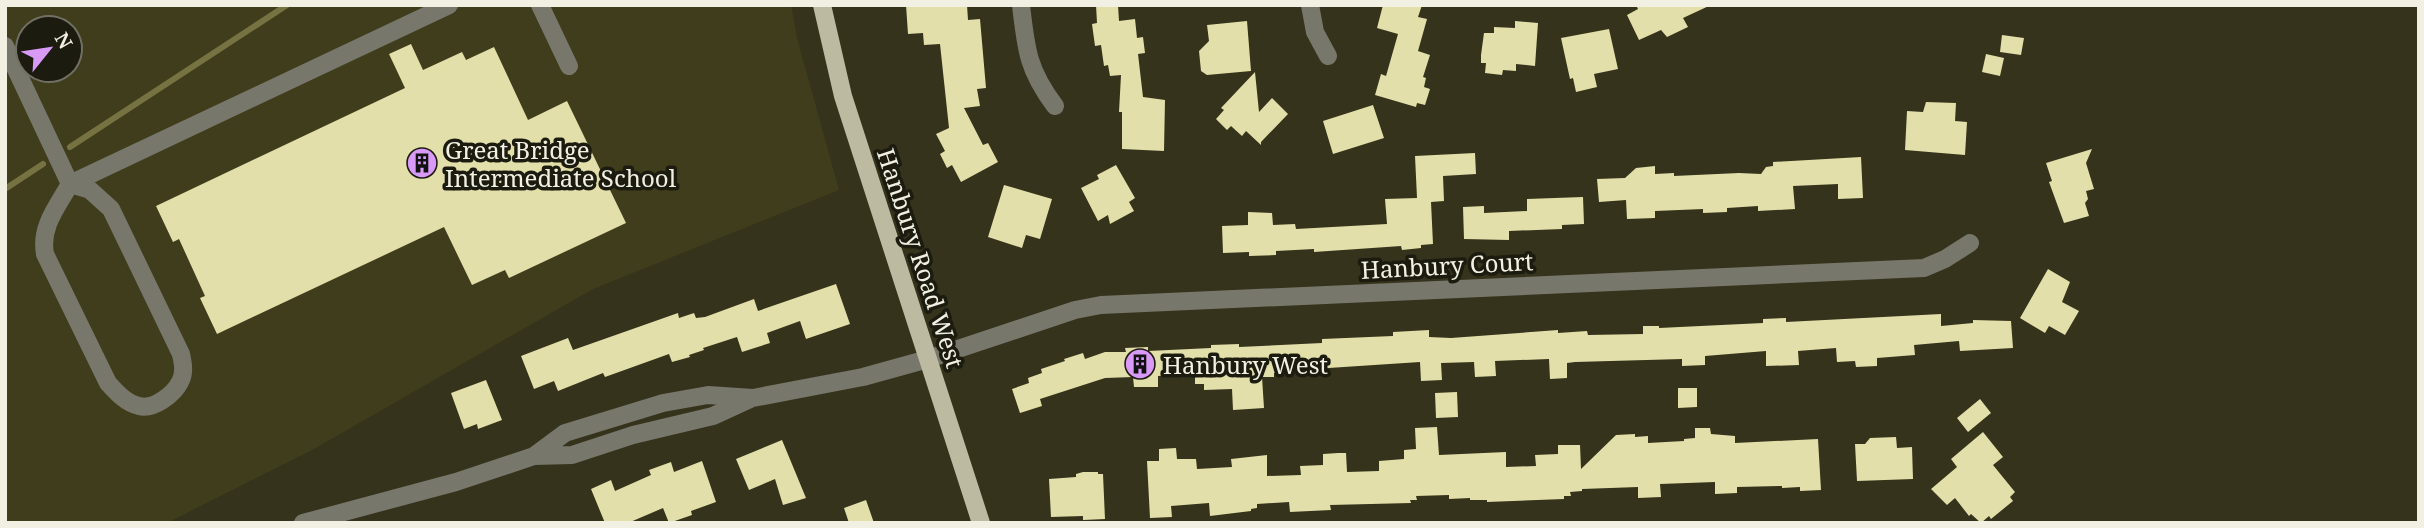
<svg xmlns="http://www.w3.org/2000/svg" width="2424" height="528" viewBox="0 0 2424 528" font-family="'Noto Serif',serif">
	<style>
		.built { fill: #403d1d; fill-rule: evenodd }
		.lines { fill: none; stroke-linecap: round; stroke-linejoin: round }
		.stream { stroke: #767241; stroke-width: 6 }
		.building { fill: #e3dfaa }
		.minor { stroke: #77776b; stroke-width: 18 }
		.major { stroke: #bcbba2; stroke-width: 18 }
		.labels { text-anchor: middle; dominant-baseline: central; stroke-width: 7; stroke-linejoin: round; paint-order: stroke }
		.poi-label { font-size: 24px; fill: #f1f0e2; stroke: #1b1b10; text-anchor: start }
		.street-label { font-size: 24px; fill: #f1f0e2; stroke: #1b1b10 }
	</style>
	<rect width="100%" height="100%" fill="#35331b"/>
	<path class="built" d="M5,5H791L797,38L839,190L593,289L314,449L167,523H5ZM28,28H70V70H28Z"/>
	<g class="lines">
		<path class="stream" d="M70,147L287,5
			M5,189L43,164"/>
	</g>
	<path class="building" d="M906,5H967L968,20L980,19L986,88L977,89L980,106L964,108L983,145L988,143L998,162L961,182L952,165L947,168L940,154L945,151L936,134L949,128L940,44L924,45L923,33L908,34Z
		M1096,5H1118L1119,21L1135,19L1137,38L1143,37L1145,53L1138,54L1143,97L1165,100L1164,151L1122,149V112H1119L1121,75L1110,76L1108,65L1104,66L1101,45L1095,46L1092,24L1097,23Z
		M1383,5H1422L1418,17L1427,19L1418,51L1430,55L1423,77L1426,78L1424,87L1430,89L1425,105L1417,103L1416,107L1375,95L1381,74L1386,76L1398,34L1377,28Z
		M1636,5H1711L1683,18L1688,27L1667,37L1661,30L1639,40L1627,15L1638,9Z
		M1247,21L1251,71L1207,75L1201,71L1199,51L1209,41L1207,25Z
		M1515,21L1538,23L1535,66L1516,64V71L1503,70L1502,75L1485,73L1486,63H1481V55L1484,33H1494V27L1515,28Z
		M1609,29L1618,69L1594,74L1597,87L1576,92L1573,78L1570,79L1561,38Z
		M2002,35L2024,38L2021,55L2000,52Z
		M411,44L423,70L462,52L466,60L494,47L528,120L567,101L626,223L509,278L505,270L472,285L444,227L217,334L200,298L205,296L179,239L173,242L156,206L405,88L389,54Z
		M1986,54L2004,58L2000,76L1982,72Z
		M1255,72L1259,112L1272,98L1288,114L1261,142V145L1246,131L1242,136L1231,126L1227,130L1216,119L1224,110L1221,108Z
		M1926,102L1956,103L1955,121L1967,122L1965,155L1905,150L1907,111L1923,112Z
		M1373,105L1384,138L1333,154L1323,121Z
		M2092,149L2086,163L2094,189L2086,191L2088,199L2085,203L2089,216L2064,223L2049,182L2052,181L2046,163Z
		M1475,153L1476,174L1443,176L1444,201L1431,202L1433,244L1421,245V248L1402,250L1401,246L1314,252V249L1276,251V255L1249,256V252L1223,253L1222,226L1248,225V212L1272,213L1273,225L1295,224L1296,229L1387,224L1385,199L1417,198L1415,156Z
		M1861,157L1863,198L1838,199V184L1793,186L1795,209L1758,211V206L1727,208V212L1703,213V209L1655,211V218L1627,219L1626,200L1599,202L1597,179L1625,178L1636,168L1655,166V174L1674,173V176L1739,173L1761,174L1766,167L1773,166V162Z
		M1116,165L1135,198L1129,202L1134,211L1110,224L1108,215L1098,221L1081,188L1099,179L1097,175Z
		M1004,185L1052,199L1040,239L1026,235L1022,248L988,237Z
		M1583,197L1584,224L1562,225V229L1509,231V240L1464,239L1463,207L1484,206V213L1527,211V199Z
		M2048,269L2070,282L2062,302L2079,311L2065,335L2049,326L2045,333L2020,318Z
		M836,284L850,324L806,339L800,321L767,333L770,343L742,352L737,337L703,348L704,350L689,355L690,357L672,362L669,354L605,377L603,373L558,391L554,381L534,389L521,356L568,338L573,350L678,313L679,318L694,313L696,318L705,317L754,299L758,311Z
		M1941,314V326L1973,323V320L2011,321L2013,348L1960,351L1959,341L1914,345L1915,355L1877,358V366L1856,367L1855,361L1837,362L1836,348L1798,351L1799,365L1766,366V351L1705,356V365L1682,366V359L1575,362L1567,363V378L1550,379L1549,359L1495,361L1496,376L1475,377L1474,362L1441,363L1442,380L1421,381L1420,362L1298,370V372L1274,373V377H1262L1264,408L1233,410L1232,389L1204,390V384H1195V374L1158,376V387H1134L1133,377L1105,378L1040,399L1042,406L1020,413L1012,389L1029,383L1028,378L1042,373L1041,369L1065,361L1064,359L1083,353L1085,359L1105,352H1126L1125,348L1148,347V351L1211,348V345L1239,344V347L1322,343V339L1393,336V332L1429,330V337L1451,338L1558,330V333L1587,331L1588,335L1643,334V326H1659V328L1763,323V319L1786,318V322Z
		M486,380L502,420L478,429L477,424L464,429L451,393Z
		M1678,388H1697V407L1678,408Z
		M1457,392L1458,417L1436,418L1435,393Z
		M1980,399L1991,413L1968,432L1957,418Z
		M1437,427L1439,455L1506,452V467L1536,466L1535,455L1558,454V445H1580L1581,469L1616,435L1635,434V437L1648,436V443L1684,441V439L1695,438V428H1710L1711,434L1735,436V443L1818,439L1821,490L1800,491V487L1782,488V486L1737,487V493L1715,494V482L1660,484L1661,497L1638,498V487L1582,489V491L1570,492L1571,496H1564V499L1487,502V500H1470V498L1449,499V495L1416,496L1417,500H1410L1411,503L1330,505L1331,510L1290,512L1289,502L1257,504V508L1251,509V511L1210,516L1209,503L1171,506L1172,517L1150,518L1147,461H1159V449L1176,448L1177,459H1196L1197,469L1232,467L1231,459L1267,455V476L1301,475L1300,466L1323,465V454L1338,453H1346L1347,472L1379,471V461L1404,459V450L1416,449L1415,428Z
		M1983,432L2003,457L1993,465L2015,492L2010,497L2013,501L1991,519L1989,516L1981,523L1971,514L1969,516L1955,498L1947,505L1931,489L1957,467L1951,459Z
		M1896,437L1897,448L1912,447L1913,479L1857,481L1855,444H1865L1870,438Z
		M782,440L806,498L783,505L775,479L749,490L736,459Z
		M702,461L716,502L691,511L692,515L669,523L663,508L628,523H605L591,489L611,480L615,491L651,475L649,470L671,462L674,472Z
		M1083,472H1098V474H1103L1105,519L1083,520V516L1051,517L1049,479L1076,477V474Z
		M866,500L874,523H849L844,508Z"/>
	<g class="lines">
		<path class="minor" d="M540,5L569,66
			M1021,5C1026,50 1028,70 1055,106
			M1310,5L1315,32L1328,56
			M5,46L70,184L449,5
			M70,184L90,190L111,209L181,354C183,363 185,373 180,382C174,394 154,410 139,406C126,403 117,393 108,383L45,254C40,227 57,207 70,184Z
			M534,456L565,433L663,403L708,395L753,398L863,377L928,359L1075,310L1101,305L1924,268L1945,259L1970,243
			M303,523L456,482L534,456L572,455L633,435L713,416L750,399"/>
		<path class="major" d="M822,5L843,96L981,523"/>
	</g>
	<defs>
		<g id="building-disc" transform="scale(1.575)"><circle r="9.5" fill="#d99af7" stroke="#1b1b10"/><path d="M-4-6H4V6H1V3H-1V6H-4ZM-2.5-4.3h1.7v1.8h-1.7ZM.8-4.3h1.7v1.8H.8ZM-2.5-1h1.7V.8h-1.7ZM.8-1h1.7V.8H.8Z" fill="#111"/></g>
	</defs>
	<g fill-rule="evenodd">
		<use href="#building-disc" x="422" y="163"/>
		<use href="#building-disc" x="1140" y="364"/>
	</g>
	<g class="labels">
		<g class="poi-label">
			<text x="445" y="149">Great Bridge<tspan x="445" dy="28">Intermediate School</tspan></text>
			<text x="1163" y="364">Hanbury West</text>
		</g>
		<g class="street-label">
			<text transform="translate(921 258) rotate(72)">Hanbury Road West</text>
			<text transform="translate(1447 265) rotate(-3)">Hanbury Court</text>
		</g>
	</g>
	<rect width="2424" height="528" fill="none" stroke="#f1f0e2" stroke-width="14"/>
	<g transform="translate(49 49) rotate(60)"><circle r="33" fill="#1b1b10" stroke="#717064" stroke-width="2"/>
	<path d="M0-5L12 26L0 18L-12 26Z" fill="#d99af7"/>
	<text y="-10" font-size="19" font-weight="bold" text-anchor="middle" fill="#f1f0e2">N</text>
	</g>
</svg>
